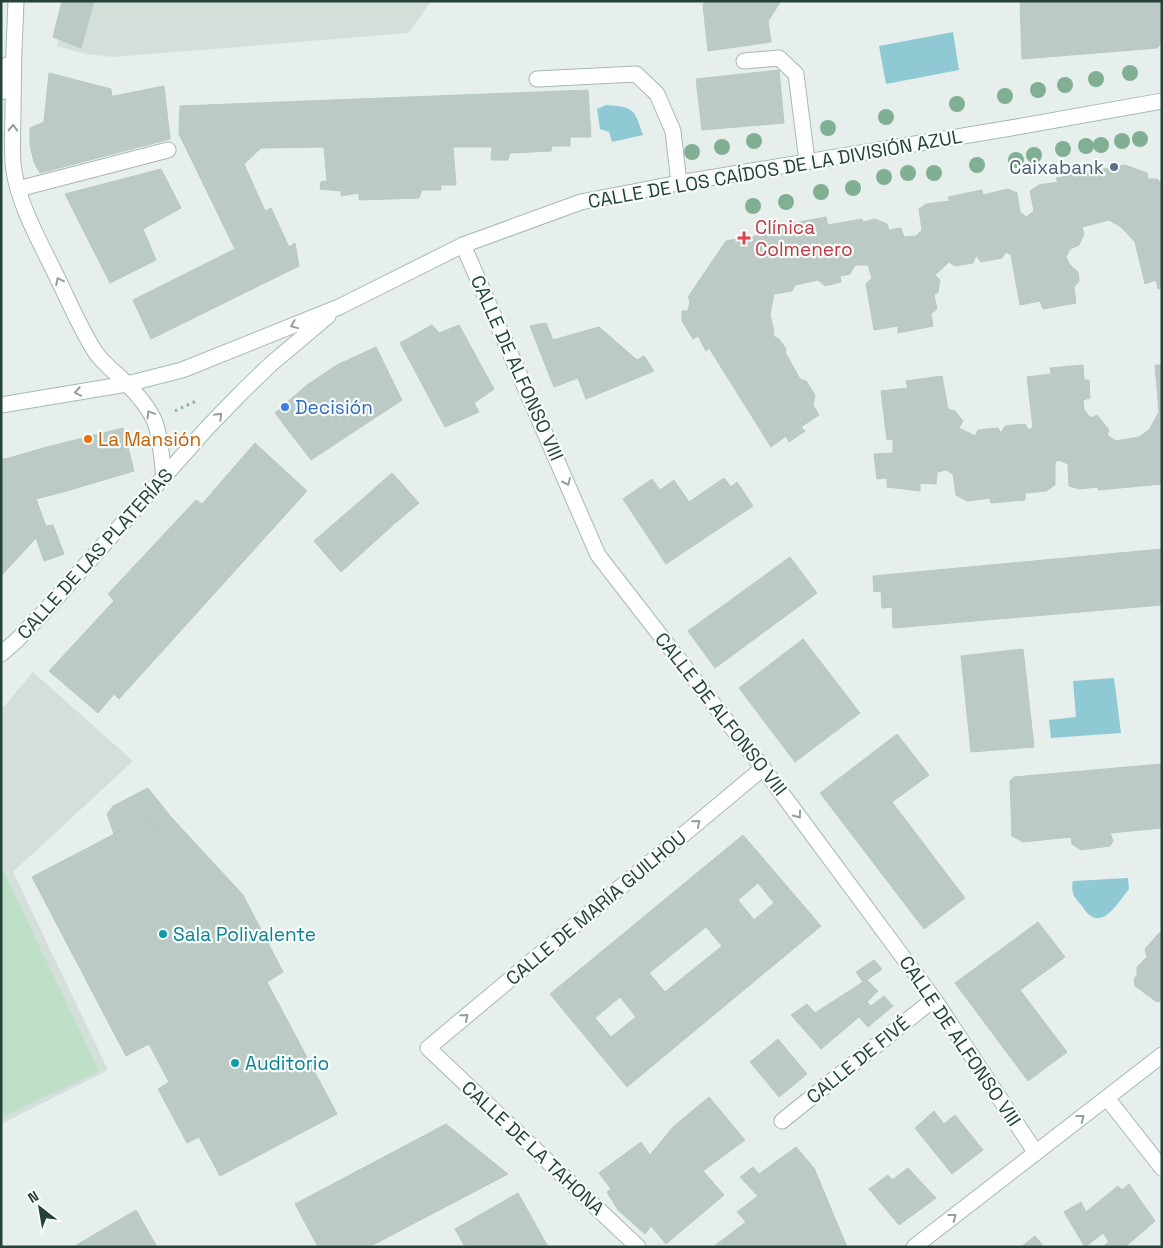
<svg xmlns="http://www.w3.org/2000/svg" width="1163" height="1248" viewBox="0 0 1163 1248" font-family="'Space Grotesk',sans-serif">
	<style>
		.built { fill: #d4dfda }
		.green { fill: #bfe0c8 }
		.water { fill: #8ec9d4 }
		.building { fill: #bbcac4; stroke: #b8c9c2; fill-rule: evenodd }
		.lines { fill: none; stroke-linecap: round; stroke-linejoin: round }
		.lane-casing { stroke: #a8b8b2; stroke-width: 17 }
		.street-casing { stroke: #a8b8b2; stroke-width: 17 }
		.secondary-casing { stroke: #a4bbb3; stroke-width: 17 }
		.path { stroke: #86b3a5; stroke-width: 3; stroke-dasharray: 2.5 4; stroke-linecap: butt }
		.lane { stroke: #fff; stroke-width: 15 }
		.street { stroke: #fff; stroke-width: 15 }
		.secondary { stroke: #fff; stroke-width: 15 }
		.tree { fill: #80af93 }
		.oneway { stroke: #92a09c }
		.service-dot { fill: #5c6f8a; stroke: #f7fbf9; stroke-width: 2 }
		.health-dot { fill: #e0444e; stroke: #f7fbf9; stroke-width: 2 }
		.shop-dot { fill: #3f7fe0; stroke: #f7fbf9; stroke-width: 2 }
		.food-dot { fill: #e8710a; stroke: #f7fbf9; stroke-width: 2 }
		.culture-dot { fill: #0f9aa8; stroke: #f7fbf9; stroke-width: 2 }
		.labels { text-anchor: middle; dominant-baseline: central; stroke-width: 4.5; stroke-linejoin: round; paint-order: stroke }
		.service-label { font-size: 19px; fill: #4e5e75; stroke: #f7fbf9; text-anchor: end }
		.street-label { font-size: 19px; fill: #24423a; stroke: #f7fbf9 }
		.health-label { font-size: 19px; fill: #be3a42; stroke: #f7fbf9; text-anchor: start }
		.shop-label { font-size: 19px; fill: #366cbe; stroke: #f7fbf9; text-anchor: start }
		.food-label { font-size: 19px; fill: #c56008; stroke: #f7fbf9; text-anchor: start }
		.culture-label { font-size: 19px; fill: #0d838f; stroke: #f7fbf9; text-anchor: start }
	</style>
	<rect width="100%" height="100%" fill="#e6efeb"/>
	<path class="built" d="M68,1H431L409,33L113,57L85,54L57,46Z
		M33,672L133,761L13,872L108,1070L1,1124V710Z"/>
	<path class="green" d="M1,866L99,1071L1,1118Z"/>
	<path class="water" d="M953,32L959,70L886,84L879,46Z
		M606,105C635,107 634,109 643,135L612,142L609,132L600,129L597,109Z
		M1114,678L1121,733L1051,738L1049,720L1076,717L1073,681Z
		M1128,878L1129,889C1117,904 1101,933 1084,909C1081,904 1074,898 1073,893C1072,890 1072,884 1073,881Z"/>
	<path class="building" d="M62,1H94L81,48L53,37Z
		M705,1H781L768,21L771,42L708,51L703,5Z
		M1020,1H1162V43L1157,48L1022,59Z
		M779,70L784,123L702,130L696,79Z
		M49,73L111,89L112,97L69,105L44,122Z
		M164,86L170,139L40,173L34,162L30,145V128L44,122L69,105Z
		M588,90L591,137H570V146H552L551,151L510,153L508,160H491L492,147H453L456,185H441V190H422L419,198L359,200V193L341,196V191L320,189L321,182L327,181L324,147L261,148L244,164L265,211L271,208L289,247L295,243L299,266L151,339L133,300L235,249L179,134L180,106Z
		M1125,165L1147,173L1148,179H1157L1162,184V288L1158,289L1156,280L1145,284L1135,242L1121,227L1109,220L1082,227L1084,234L1079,245L1070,249L1066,257L1070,265L1078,272L1079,281L1074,287L1076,303L1043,309L1040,301L1020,305L1011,255L1006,252L1002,258L981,262L976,255L973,263L955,266L949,262L935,275L940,280L938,292L934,295L937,309L931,314L933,326L898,333V326L874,330L866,284L872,278L868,265H855L850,274L840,276L841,282L825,286L818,280L795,285L792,291L774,294L770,315L774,331L773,336L779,339L786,349L785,352L800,379L806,381L815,395L813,405L819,415L801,427L805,431L789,442L786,436L771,447L709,348L706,351L698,336L693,339L682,321V311H688L690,301L688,297L726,241L773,233L772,227L826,217L828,225L862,219L863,222L875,219L887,224L889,230L901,228L904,237L916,236L922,230L919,209L926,204L950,201L948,197L982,190L983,195L1008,189L1017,193L1020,212L1026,217L1034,211L1030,191L1039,185L1058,182L1056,178Z
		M161,169L181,208L143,229L156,260L110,283L65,194Z
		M546,323L553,340L599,327L637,360L644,356L654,371L586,399L578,378L554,387L530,326Z
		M432,325L439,333L459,325L494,389L474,403L479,412L445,427L400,343Z
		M376,347L402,400L311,460L275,413L307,385L337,365Z
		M1083,365L1084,380H1089L1090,398L1083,400L1084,410L1091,418L1097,415L1109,430L1107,435L1116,441L1139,437L1149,430L1159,412L1155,365H1162V484L1098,490V487L1080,489L1069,486L1068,464L1058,460L1055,463V485L1046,491L1025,493V500L991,503L990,498L967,501L956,495L953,474L946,470L937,472L936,484L920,483V491L887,487V478L877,479L874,454L893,453V439L887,440L881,391L908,388L906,381L942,376L948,409L955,411L963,421L959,428L975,436L978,430L998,428L1001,433L1005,426L1025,424L1029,430L1033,427L1027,377L1051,374L1050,368Z
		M123,428L134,471L63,492L47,447Z
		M255,443L307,491L119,699L114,694L98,713L49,671L114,601L108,594L196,500L202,504Z
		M47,447L63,492L36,499L46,526L53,525L64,554L44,561L36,538L5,459Z
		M1,459H5L36,538L1,576Z
		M392,473L419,503L393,525L367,495Z
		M724,478L731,487L737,482L753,506L666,564L623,499L652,479L660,490L674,480L689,502Z
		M367,495L393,525L341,572L314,541Z
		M1162,549V605L893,628L892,607L882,608L881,591L874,592L873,576Z
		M790,557L817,593L715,668L688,631Z
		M803,639L860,713L795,762L739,688Z
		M1023,649L1034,747L971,752L961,656Z
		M897,734L929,775L892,802L965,898L924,929L820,793Z
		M1162,764V828L1110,833L1113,841L1110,846L1081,850L1072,844L1071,837L1023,842L1012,836L1010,781L1014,777Z
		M148,788L171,817L155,832L147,817L114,834L107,814L113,806Z
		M147,817L155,832L171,817L243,895L283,972L267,982L126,1056L32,877Z
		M743,835L821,926L627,1087L550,994ZM758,883L774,903L754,920L738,900ZM706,927L722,946L665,992L649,973ZM620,997L636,1017L611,1037L595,1018Z
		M1038,922L1065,957L1020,990L1067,1052L1028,1081L955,983Z
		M1159,933H1162V1000L1157,1002L1135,986L1134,979L1137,975V967L1147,957L1145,949Z
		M874,960L882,969L867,980L878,991L867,1002L871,1006L884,996L893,1006L868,1027L859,1017L821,1049L791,1015L807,1004L815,1013L863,982L856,972Z
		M267,982L337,1114L220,1176L199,1137L187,1143L158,1089L169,1082L149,1044Z
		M778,1039L807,1074L779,1097L750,1062Z
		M709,1097L745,1140L703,1171L724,1195L666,1244L651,1226L645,1234L618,1210L607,1192L611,1189L599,1173L641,1142L650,1155L674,1126Z
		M934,1111L944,1124L955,1115L983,1150L952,1174L915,1128Z
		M446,1124L508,1174L369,1247H318L295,1204Z
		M796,1147L814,1168L847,1247H713L746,1222L737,1212L758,1196L740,1177L753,1167L759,1174Z
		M908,1168L936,1198L899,1225L869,1189L888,1175L892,1180Z
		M1129,1184L1155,1221L1125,1247H1102L1109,1242L1103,1233L1085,1247L1064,1212L1081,1202L1086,1212L1118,1186L1122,1190Z
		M518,1193L548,1247H465L455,1229Z
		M136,1210L157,1247H73Z
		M1035,1236L1044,1247H1021Z"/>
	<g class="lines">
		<g class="lane-casing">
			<path id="lane" d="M744,61L779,58L796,74L807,161
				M537,79L636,74L657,94L673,131L679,183"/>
		</g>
		<g class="street-casing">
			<path id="street" d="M16,1C14,38 13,74 13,111C13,131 11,152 14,171C19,205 40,242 55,273C68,299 79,326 94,350C102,363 115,372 126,383C137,394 149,408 155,422C161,440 162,460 164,478
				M1,92L7,65
				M18,189L168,150
				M463,245L598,555L763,768L934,999L1036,1153
				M1107,1098L1162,1168
				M782,1121L934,999
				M638,1247L428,1048L763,768
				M914,1247L1162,1055"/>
		</g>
		<g class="secondary-casing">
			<path id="secondary" d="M1,405L127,384L182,370L339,307L463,245L581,202L679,183L1011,128L1162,101
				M1,654L16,641L43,613L208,427L243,391L271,364L328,316"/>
		</g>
		<path class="path" d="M175,411L196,401"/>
		<use href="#lane" class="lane"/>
		<use href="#street" class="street"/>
		<use href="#secondary" class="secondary"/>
	</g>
	<g class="tree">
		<circle cx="1130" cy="73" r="8"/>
		<circle cx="1096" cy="79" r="8"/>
		<circle cx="1065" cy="85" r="8"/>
		<circle cx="1038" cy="90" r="8"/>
		<circle cx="1005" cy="96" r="8"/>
		<circle cx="957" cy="104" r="8"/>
		<circle cx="886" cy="117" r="8"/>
		<circle cx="828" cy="128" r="8"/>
		<circle cx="1140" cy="139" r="8"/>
		<circle cx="754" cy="141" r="8"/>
		<circle cx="1122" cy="141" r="8"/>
		<circle cx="1101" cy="145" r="8"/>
		<circle cx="1086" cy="146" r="8"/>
		<circle cx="722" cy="147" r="8"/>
		<circle cx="1063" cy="149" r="8"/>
		<circle cx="692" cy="152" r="8"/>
		<circle cx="1034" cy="155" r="8"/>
		<circle cx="1016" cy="160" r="8"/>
		<circle cx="977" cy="165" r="8"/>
		<circle cx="908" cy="173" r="8"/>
		<circle cx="934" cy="173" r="8"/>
		<circle cx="884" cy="177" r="8"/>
		<circle cx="853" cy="188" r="8"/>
		<circle cx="821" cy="192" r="8"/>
		<circle cx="786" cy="202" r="8"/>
		<circle cx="753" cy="206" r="8"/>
	</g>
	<defs><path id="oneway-chevron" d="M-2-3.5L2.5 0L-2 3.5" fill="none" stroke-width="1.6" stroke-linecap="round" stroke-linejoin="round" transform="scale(1.25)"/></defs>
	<g class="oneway">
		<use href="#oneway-chevron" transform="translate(13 128) rotate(-89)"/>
		<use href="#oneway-chevron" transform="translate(59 281) rotate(-116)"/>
		<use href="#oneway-chevron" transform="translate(294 325) rotate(158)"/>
		<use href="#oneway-chevron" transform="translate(78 392) rotate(170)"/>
		<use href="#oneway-chevron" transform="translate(150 414) rotate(-121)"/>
		<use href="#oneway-chevron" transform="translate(219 416) rotate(-46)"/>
		<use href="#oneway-chevron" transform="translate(567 482) rotate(66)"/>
		<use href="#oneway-chevron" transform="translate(798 815) rotate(54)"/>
		<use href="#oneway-chevron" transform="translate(697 823) rotate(-40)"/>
		<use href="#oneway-chevron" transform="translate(465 1017) rotate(-40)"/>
		<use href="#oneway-chevron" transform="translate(1081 1118) rotate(-38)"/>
		<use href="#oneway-chevron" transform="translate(953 1217) rotate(-38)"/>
	</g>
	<circle class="service-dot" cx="1114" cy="167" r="5"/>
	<path class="health-dot" d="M741.5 230.5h5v5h5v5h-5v5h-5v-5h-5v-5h5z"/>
	<circle class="shop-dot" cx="285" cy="407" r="5"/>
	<circle class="food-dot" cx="88" cy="439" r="5"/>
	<g class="culture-dot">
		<circle cx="163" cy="934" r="5"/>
		<circle cx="235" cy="1063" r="5"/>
	</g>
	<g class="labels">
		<g class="service-label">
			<text x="1104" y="167">Caixabank</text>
		</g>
		<g class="street-label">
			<text transform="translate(775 169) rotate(-10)">CALLE DE LOS CAÍDOS DE LA DIVISIÓN AZUL</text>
			<text transform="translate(517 368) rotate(66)">CALLE DE ALFONSO VIII</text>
			<text transform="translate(95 554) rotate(-48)">CALLE DE LAS PLATERÍAS</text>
			<text transform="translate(721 714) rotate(52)">CALLE DE ALFONSO VIII</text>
			<text transform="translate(596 908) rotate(-40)">CALLE DE MARÍA GUILHOU</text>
			<text transform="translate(960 1041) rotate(56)">CALLE DE ALFONSO VIII</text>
			<text transform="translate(858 1060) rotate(-39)">CALLE DE FIVÉ</text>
			<text transform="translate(533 1148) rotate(43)">CALLE DE LA TAHONA</text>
		</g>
		<g class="health-label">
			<text x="755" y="227">Clínica<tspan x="755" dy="22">Colmenero</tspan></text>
		</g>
		<g class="shop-label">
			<text x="295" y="407">Decisión</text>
		</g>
		<g class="food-label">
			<text x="98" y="439">La Mansión</text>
		</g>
		<g class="culture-label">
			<text x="173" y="934">Sala Polivalente</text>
			<text x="245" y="1063">Auditorio</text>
		</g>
	</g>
	<rect width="1163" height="1248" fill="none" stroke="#24423a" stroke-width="5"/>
	<g transform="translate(40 1208) rotate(329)" stroke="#f7fbf9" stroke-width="4" paint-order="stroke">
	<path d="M0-4L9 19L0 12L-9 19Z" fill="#24423a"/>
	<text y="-8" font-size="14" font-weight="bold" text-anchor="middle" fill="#24423a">N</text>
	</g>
</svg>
